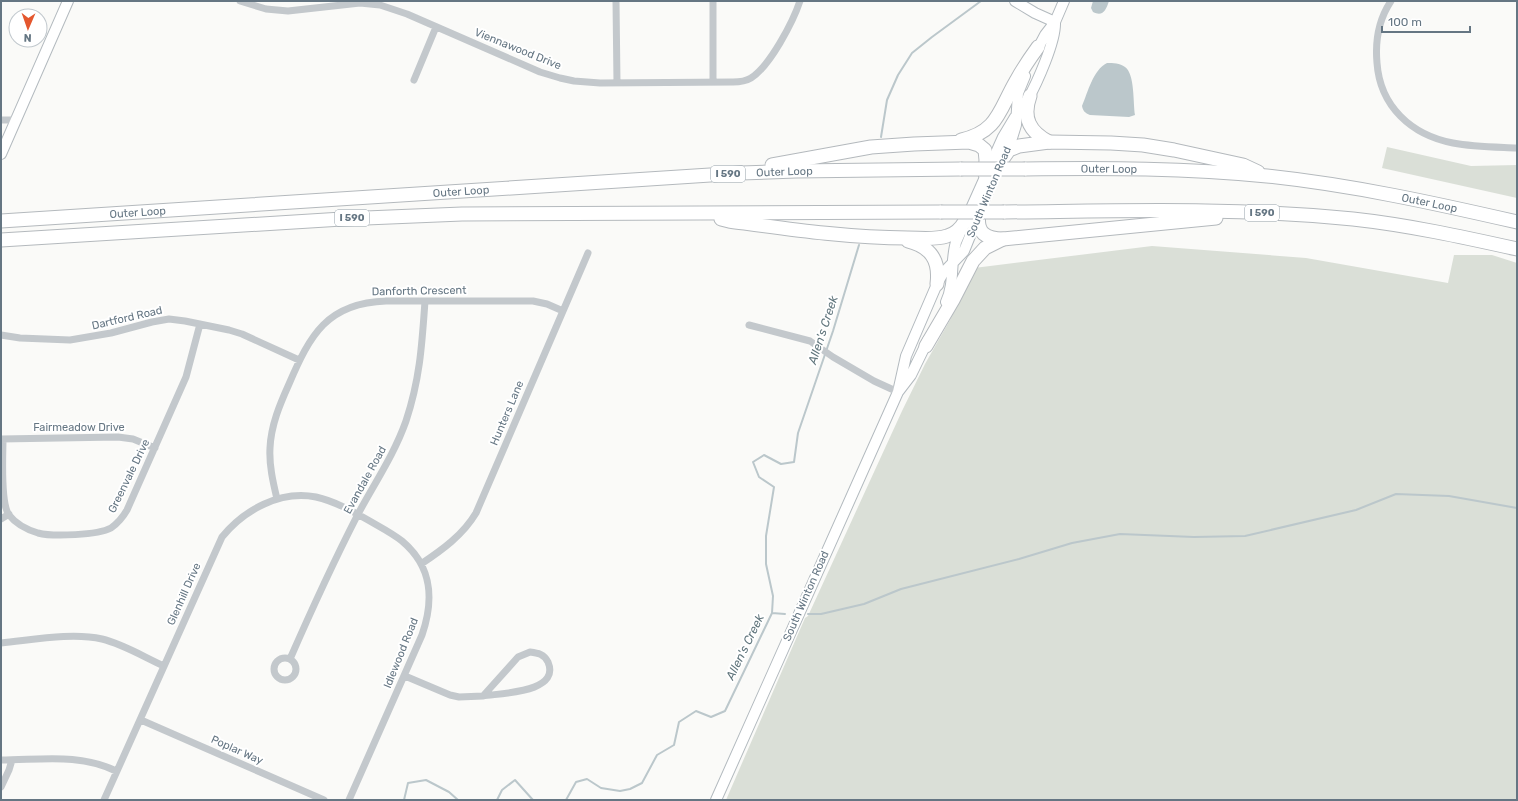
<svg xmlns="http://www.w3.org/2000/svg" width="1518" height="801" viewBox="0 0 1518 801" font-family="Rubik,sans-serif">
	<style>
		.green { fill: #dadfd7 }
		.water { fill: #bbc7cb }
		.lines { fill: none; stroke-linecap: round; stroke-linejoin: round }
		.stream { stroke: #bbc7cb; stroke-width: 2 }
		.secondary-casing { stroke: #b3babf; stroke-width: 12 }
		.highway-casing { stroke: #b4b9bd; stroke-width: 15 }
		.street { stroke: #c3c8cc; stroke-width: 7 }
		.secondary { stroke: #fff; stroke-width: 10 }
		.highway { stroke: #fff; stroke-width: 13 }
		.highway-bridge-casing { stroke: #b4b9bd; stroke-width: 15; stroke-linecap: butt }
		.highway-bridge { stroke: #fff; stroke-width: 13 }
		.labels { text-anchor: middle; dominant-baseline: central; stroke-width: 4; stroke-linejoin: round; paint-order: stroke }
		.shield { fill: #fff; stroke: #939fa8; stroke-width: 1 }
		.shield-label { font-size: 10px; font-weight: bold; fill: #657683 }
		.street-label { font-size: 11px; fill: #657683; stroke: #fff }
		.water-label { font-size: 12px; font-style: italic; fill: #60757c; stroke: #fff }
	</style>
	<rect width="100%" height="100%" fill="#fafaf8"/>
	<path class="green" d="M1387,147L1471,166L1517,165V198L1382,168Z
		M1152,246L1306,258L1448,283L1454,255H1492L1517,263V800H726L805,618L808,616L902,411L925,364L950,320L974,268Z"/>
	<path class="water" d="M1093,1H1109C1106,10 1103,17 1093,12L1091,8Z
		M1107,63C1113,63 1120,63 1125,67C1135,74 1133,103 1135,115L1129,117L1090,115C1085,113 1083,111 1082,106C1088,92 1093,70 1107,63Z"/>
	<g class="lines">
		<path class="stream" d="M881,137L887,100L898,75L912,53L932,37L981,1
			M772,613L785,614
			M808,614H821L864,604L901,589L1019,559L1072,543L1120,534L1194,537L1245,536L1356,510L1396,494L1449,496L1517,508
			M404,800L408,783L426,780L449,792L458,800
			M497,800L502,790L515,780L533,800
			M566,800L576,782L587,779L601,788L620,791L630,789L642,783L657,755L674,745L679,722L696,711L711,717L725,711L772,613L773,596L766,564V536L774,487L759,477L753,462L764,455L781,464L794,462L798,433L833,331L859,245"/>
		<g class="secondary-casing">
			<path id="secondary" d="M1015,1L1035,13L1055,22
				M1036,52L1045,35L1055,22L1064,1
				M1027,101C1037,83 1056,41 1055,22
				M1,154L68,1
				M946,302C955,283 950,262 956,242L1003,137L1015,117
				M898,392L911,375L928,340
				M716,800L898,392L906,356L937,284L943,273L964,251L993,179L1012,138L1016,125L1018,93L1025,76"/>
		</g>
		<g class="highway-casing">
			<g id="highway">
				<path d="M1030,96C1022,118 1030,132 1049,142"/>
				<path d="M961,140C998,132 999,110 1016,81C1022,70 1030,58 1038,47"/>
				<path d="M1002,160L1009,150L1019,146L1049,142L1111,143L1143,145L1174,150L1243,165L1258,172"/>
				<path d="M772,165L871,147L914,144L969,142L979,145L985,150L986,160L985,174"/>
				<path id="s1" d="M1025,169C1106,168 1186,168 1267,176C1352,185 1434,203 1517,222"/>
				<path d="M1004,212C1120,211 1237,207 1353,219C1408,225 1463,237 1517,249"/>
				<path d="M979,214C976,233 986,239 1003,239L1216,218"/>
				<path d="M721,219L729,221C788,229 848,238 908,238C921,238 935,240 947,236C956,234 961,228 965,221"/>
				<path id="s2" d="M1,221L741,173L796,171L961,169"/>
				<path d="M1,240L342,219L462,214L941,212"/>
				<path d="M908,241C931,247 940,260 937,284"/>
				<path d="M926,346L953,300L973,261L985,248L1003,239"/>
			</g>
		</g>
		<path class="street" d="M240,1L266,9L288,11L360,3L380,5L407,14L540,72L560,78L574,81L600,83L733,82C739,82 746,81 751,78C770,66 793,22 800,1
			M616,1L617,83
			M713,1V82
			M1391,1C1379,19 1375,41 1377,63C1380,106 1411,135 1453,143C1474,147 1496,147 1517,148
			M414,80L436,27
			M1,120H16
			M749,325L810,341L833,357L874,381L898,392
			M1,335L20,338L70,340L111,333L152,322L169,319L185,321L229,330L242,334L299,360
			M1,439L118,437L133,439L155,448
			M3,439C3,456 0,503 9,515C16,524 28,530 38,533C53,537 98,535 111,528C118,523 123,517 127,510L186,377L200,324
			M277,499C273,482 269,465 270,448C271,425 280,404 289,384C310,335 327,303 386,301H533L547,304L563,311
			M1,519L9,514
			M421,564C442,550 463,535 476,513L588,253
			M1,643C32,640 72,632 102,639C123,644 144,657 164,666
			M530,652C538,653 544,654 548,662C561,693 500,693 483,696L518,657Z
			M274 669a11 11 0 1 1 22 0a11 11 0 1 1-22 0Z
			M290,659C311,611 333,563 357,516C374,484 394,455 406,421C420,379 422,344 425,301
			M405,676L450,695L459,697L483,696
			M141,720L324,800
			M1,760C40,760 80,753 116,771
			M1,787L9,770L12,760
			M104,800L222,537C244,510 280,490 316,497C334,501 352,511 368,520C380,527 392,533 402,541C433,567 434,600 422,635L349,800"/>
		<use href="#secondary" class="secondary"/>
		<use href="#highway" class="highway"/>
		<g class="highway-bridge-casing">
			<path id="highway-bridge" d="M961,169H1025
				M941,212H1004"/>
		</g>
		<use href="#highway-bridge" class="highway-bridge"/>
	</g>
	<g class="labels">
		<g class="shield">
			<rect x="711" y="166" width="34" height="16" rx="3"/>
			<rect x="1245" y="205" width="34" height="16" rx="3"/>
			<rect x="335" y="210" width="34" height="16" rx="3"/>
		</g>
		<g class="shield-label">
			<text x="728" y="174">I 590</text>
			<text x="1262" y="213">I 590</text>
			<text x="352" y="218">I 590</text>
		</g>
		<g class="street-label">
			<text transform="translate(518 49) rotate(22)">Viennawood Drive</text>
			<text stroke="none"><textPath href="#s1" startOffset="84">Outer Loop</textPath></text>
			<text stroke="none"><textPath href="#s2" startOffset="785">Outer Loop</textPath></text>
			<text stroke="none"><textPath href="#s2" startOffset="461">Outer Loop</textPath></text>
			<text transform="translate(989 192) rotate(-67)">South Winton Road</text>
			<text stroke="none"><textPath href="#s1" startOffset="407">Outer Loop</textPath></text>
			<text stroke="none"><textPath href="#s2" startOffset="137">Outer Loop</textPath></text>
			<text transform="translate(419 291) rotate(-1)">Danforth Crescent</text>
			<text transform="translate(127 318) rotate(-13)">Dartford Road</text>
			<text transform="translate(507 413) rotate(-67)">Hunters Lane</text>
			<text x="79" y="427">Fairmeadow Drive</text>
			<text transform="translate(129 476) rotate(-64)">Greenvale Drive</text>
			<text transform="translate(365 480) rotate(-61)">Evandale Road</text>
			<text transform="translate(184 594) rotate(-66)">Glenhill Drive</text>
			<text transform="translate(806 596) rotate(-66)">South Winton Road</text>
			<text transform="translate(401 653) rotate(-68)">Idlewood Road</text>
			<text transform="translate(237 750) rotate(24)">Poplar Way</text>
		</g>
		<g class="water-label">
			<text transform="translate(823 330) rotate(-72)">Allen's Creek</text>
			<text transform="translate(745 647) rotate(-64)">Allen's Creek</text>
		</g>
	</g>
	<rect width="1518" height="801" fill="none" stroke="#657683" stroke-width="4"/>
	<g transform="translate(28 28) rotate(182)"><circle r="19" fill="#ffffff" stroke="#c1c8cd"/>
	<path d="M0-3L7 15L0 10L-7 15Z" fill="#e4572e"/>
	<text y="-6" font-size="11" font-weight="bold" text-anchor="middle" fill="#657683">N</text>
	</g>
	<path d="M1382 26v6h88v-6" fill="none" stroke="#657683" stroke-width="2"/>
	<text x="1388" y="26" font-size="12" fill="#657683" stroke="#ffffff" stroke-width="3" paint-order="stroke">100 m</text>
</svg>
